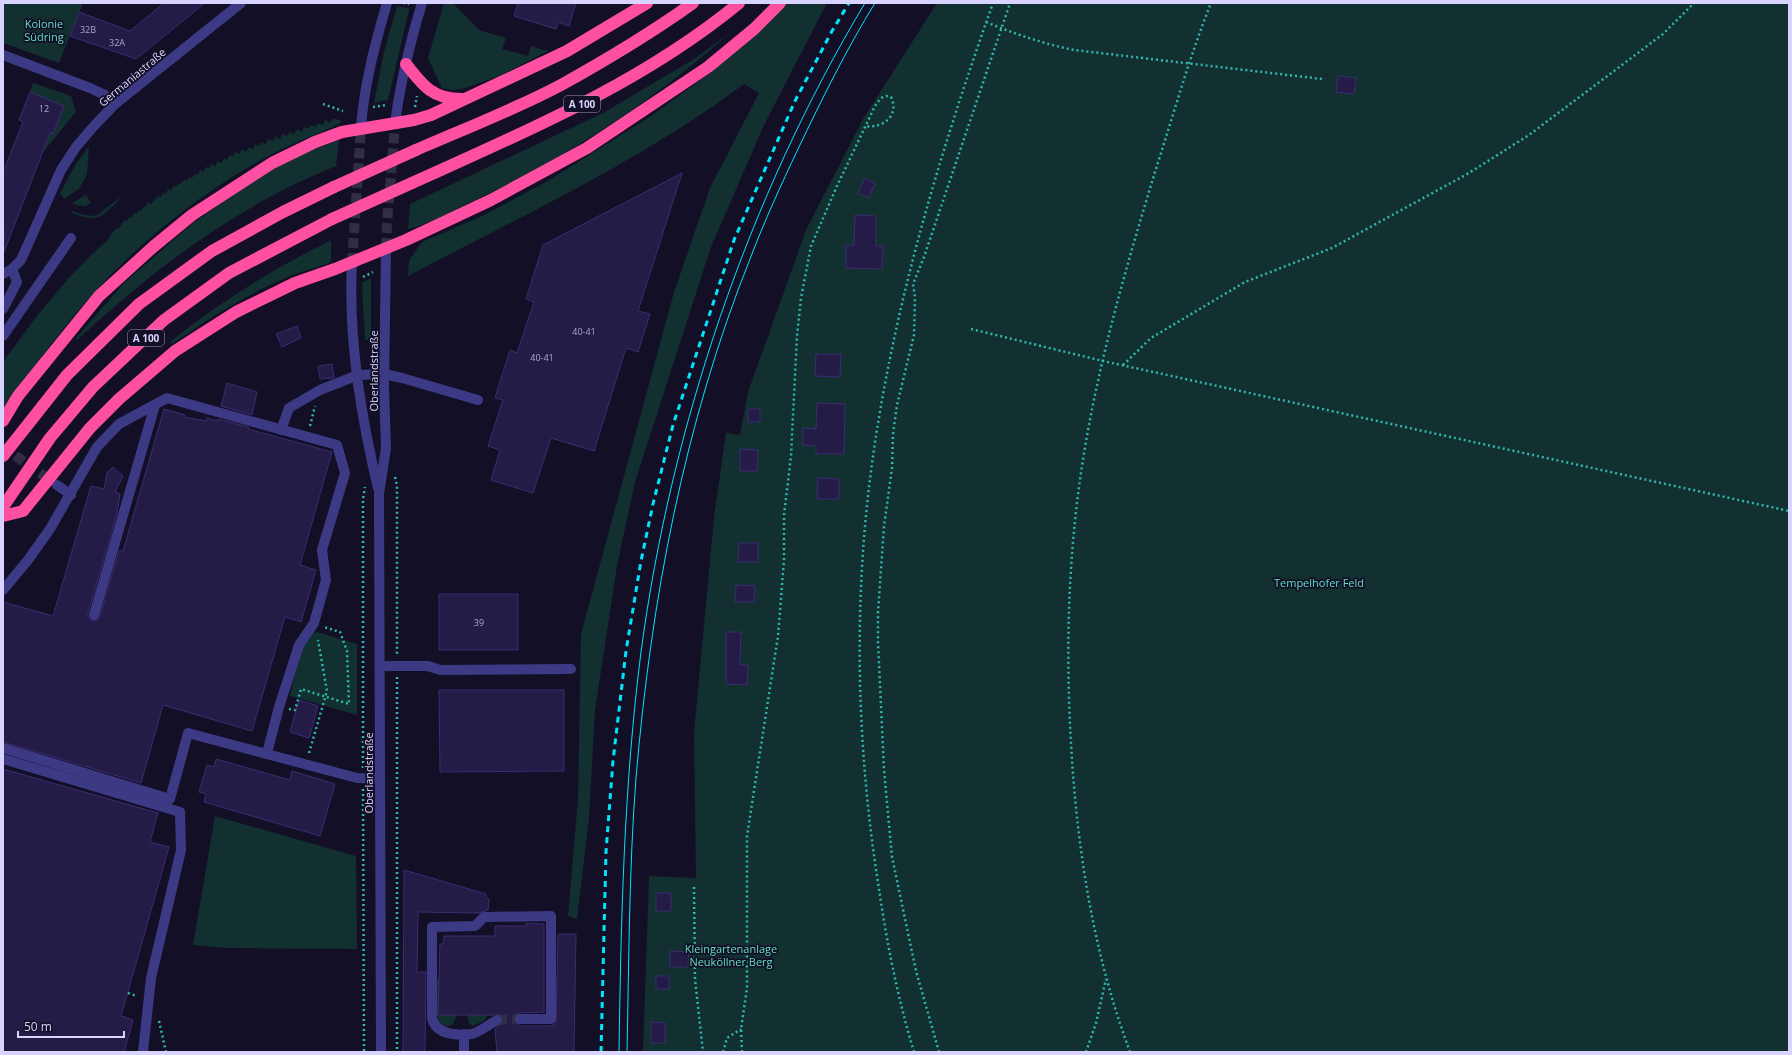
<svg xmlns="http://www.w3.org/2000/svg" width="1792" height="1055" viewBox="0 0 1792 1055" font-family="'Open Sans',sans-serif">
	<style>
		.green { fill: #12302f }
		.building { fill: #241b47; stroke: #3b2d73 }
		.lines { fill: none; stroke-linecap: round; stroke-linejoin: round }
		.minor-tunnel { stroke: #312d47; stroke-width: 10; stroke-dasharray: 10 5; stroke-linecap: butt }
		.path { stroke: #2fb8b0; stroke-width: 2.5; stroke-dasharray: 2 3; stroke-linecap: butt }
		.minor { stroke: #3d3a85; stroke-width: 10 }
		.highway { stroke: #ff4fa3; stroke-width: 12 }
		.tram { stroke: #00e5ff; stroke-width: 1 }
		.rail { stroke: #00e5ff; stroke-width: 3; stroke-dasharray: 6 5; stroke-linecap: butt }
		.highway-bridge { stroke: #ff4fa3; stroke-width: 12 }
		.labels { text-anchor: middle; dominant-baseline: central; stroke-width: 3.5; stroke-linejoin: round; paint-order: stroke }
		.number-label { font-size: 9px; fill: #aca6d1 }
		.shield { fill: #130f26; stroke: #9e99be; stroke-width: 1 }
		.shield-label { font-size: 10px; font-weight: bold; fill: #d9d4ff }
		.park-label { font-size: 11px; fill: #5fe0c0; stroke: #130f26 }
		.street-label { font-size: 11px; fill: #d9d4ff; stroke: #130f26 }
	</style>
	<rect width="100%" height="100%" fill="#130f26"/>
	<path class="green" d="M3,3H83L59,63L3,43Z
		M444,3H453L479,30L506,38L502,49L528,56L531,46L548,51L499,76L465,88L453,90L442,88L428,58Z
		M788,3H827L764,125L711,247L635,482L617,566L595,710L589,818L577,919L568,916L578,798L581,634L674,292L710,188L759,93L744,84C641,161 522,216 408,276L409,260L422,242L482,216L548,181L651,116L713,71Z
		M937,3H1789V1052H643L649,876L696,878L694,733L714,517L726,433L740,435L748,392L806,230L863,119Z
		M397,6L409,8V10L388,100L374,103L384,52Z
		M730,33C653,101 568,157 475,200C453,210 431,224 408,229L410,204L603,113L694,59Z
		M33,83L71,96L76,112L43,152L50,133L53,134L64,106L30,92Z
		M333,118L341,121V123C314,136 287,145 261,160C187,202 121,257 68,323C45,351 24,382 3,411V362L36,317L67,280L91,255L110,238L109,237L116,228L118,229L125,220L127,221L129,217L132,218L134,213L136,214L139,210L141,211L144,206L146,207L148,202L151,204L158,196L161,197L163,193L166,194L168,189L171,191L174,186L176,187L179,183L181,184L184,180L187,181L189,177L192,178L195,174L198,175L200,170L203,172L206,167L209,168L211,164L215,166L218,161L221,163L224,158L227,160L230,155L233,156L235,152L239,154L242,149L246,152L249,147L253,149L255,144L259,146L262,142L266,144L268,139L273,141L275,136L280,139L282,134L287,136L289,132L294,134L297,129L302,132L304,127L308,129L311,125L316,127L318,123L323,125L325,120L330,123Z
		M339,140L336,166C238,205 154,269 77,340L76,338L124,283L193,223L266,173L302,154Z
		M89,146L87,174L79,189L64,199L60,193L76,164Z
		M86,195L91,203C84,208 80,206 72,203Z
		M120,198V199C100,218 99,223 72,213V211C102,222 96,213 120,198Z
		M331,240V262C319,267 306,270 293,275C250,292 209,318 172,344L170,342C221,301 273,269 331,240Z
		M371,278V340H365L362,283Z
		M317,632L357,644V715L290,696L298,659L308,635Z
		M215,816L356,856L357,949L226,948L193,945Z
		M437,979H441L457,1014C455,1020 454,1025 448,1026C431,1028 437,990 437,979Z
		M467,1014L488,1015L485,1020L473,1026L469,1023Z"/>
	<path class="building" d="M164,3H205L136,59L70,36L79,12L130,31Z
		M518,3H576L569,26L558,22L556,29L514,16Z
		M1338,76L1356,78L1354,94L1336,92Z
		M30,92L64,106L53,134L50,133L4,252L3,172L23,122L19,120Z
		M682,173L638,311L650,314L638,352L626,348L594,451L551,438L533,493L491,480L500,450L488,446L503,400L495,398L510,350L517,353L534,302L526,299L543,245Z
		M865,178L875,184L868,198L858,193Z
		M855,215L876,216V246H883L882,269L846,268V245H854Z
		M297,326L301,338L282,347L276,334Z
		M816,354H841L840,377L815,376Z
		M332,364L334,378L320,379L318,366Z
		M227,383L257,392L252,415L221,406Z
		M817,403L845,404L844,454H816V446L803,445V428L816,429Z
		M164,409L185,415L184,417L207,421V418L217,421L218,419L249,427L248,429L332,452L300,565L316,570L301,622L285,617L252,731L163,705L141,783L3,742V602L53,616L91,486L104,489L107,473L113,467L123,476L115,492L120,494L117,514L88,613V617L92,621L99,619L119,551H123Z
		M748,409H760V422H748Z
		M740,449L758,450L757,471H740Z
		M818,478L839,479V499H817Z
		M739,543H758V562H738Z
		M736,585L755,586L754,602H735Z
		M439,594H518V650H439Z
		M726,632H741L740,665H748L747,685L726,684Z
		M439,690H564V771L440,772Z
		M299,700L318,706L309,738L290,732Z
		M216,759L290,780L292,771L335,784L320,836L204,802L206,794L199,792L207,765L214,767Z
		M3,769L158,813L150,842L169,847L121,1016L133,1020L124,1052H3Z
		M404,870L486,894V898L489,899L488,910L479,913L418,912L417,972H426L425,1052H403Z
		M656,893H671V911H656Z
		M526,923L544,924V1012L517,1013L514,1016V1022L520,1026H551L556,1023L558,934H576L574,1052H497L495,1029L503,1023V1017L500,1015H438L440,944H443L444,936H495V926H526Z
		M670,951L689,952L688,967H670Z
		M656,976H669V989H656Z
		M651,1022L665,1023V1043H651Z"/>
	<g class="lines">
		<path class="minor-tunnel" d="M386,248L387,224L395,124
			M352,263L361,128
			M3,447L54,483
			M497,1020L520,1019"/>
		<path class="path" d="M403,3L409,4
			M986,22C1015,34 1044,44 1074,50L1322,79
			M323,104L343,111
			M373,107L386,105
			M415,107L417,96
			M363,277L373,272
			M971,329L1103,361L1789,511
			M1123,365L1151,338L1245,282L1332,248L1469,173L1529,135L1663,34L1694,3
			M310,426L315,406
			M395,477L397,486V656
			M397,677V1052
			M289,709L295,710L301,689L349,704L347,651L340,632L324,627
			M309,753L327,691L318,640
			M363,768V499L365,487
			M363,789L364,1052
			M694,887L695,979L703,1052
			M128,993L137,996
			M159,1021L166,1052
			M723,1052L727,1038L741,1029
			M742,1052L741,1029L747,988V836L778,636L784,560V515L791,456L797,336L801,298L811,246L837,186L875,106L881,98L886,96L891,97C900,116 882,129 865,126
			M914,1052C898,999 887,944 879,889C857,751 853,609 871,471C892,311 939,155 993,3
			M939,1052L916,971L892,857L884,770L878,642V612L884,526L892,468L893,434L897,405L914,335L915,297L913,284L924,257L1010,3
			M1086,1052L1096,1023L1106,979
			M1130,1052C1091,947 1075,836 1070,724C1066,638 1069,551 1082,466C1097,367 1126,267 1155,172C1173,116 1189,58 1211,3"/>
		<path class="minor" d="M3,55L90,88L105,95L115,104
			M395,124C400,82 410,43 422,3
			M361,128C364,85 375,44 387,3
			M352,263C348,335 361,417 378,488
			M3,274L12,269L21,260L61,170L76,147L94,126L115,104L241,3
			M3,309L17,282L12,269
			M3,336L71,238
			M281,430L289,408L320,390L358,375L384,374L402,378L478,400
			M57,485L71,495
			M3,590L28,560L50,529L97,447L119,424L167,398L337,445L345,473L322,550L326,580L314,623L299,645L279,707L267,753
			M94,615L155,405
			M380,666H428L440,670L571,669
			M3,748L170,799L188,733L357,778L380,779
			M3,759L180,812L181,850L151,978L143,1052
			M497,1020C490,1024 480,1032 472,1034C457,1036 436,1035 432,1018V927L475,926L484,917L551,916V1019H520
			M464,1034V1052
			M381,1052L379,494L386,448L384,388L386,248"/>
		<path class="highway" d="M406,64C423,86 433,99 462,99
			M416,150C464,129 514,110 561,85C606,60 651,33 693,3
			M412,183C525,132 642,83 739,3
			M3,421L18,396L99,296L153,247L192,215L272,163L315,142L342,132L414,120L431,115L567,51L647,3
			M3,456L67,375L139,304L212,251L283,212L334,187
			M3,507L50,438L93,387L164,320L229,273L332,219
			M3,516L23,511L90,428L119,399L175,351L236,312L295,283L335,269L406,240L491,200L587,148L708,67L754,29L780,3"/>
		<path class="tram" d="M619,1052C621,918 624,785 641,652C671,427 748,198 865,3
			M627,1052C629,961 629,869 636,778C651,601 684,424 750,259C764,222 781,185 798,149C822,99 846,50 875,3"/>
		<path class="rail" d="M601,1052L606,852L613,761L626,651L641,561L653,504L673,425L734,240L795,101L832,31L849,3"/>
		<path class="highway-bridge" d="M334,187L416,150
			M332,219L412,183"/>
	</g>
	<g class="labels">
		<g class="number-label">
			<text x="88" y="29">32B</text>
			<text x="117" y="42">32A</text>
			<text x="44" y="108">12</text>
			<text x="584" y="331">40-41</text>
			<text x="542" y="357">40-41</text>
			<text x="479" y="622">39</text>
		</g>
		<g class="shield">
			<rect x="564" y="96" width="36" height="16" rx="3"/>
			<rect x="128" y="330" width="36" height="16" rx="3"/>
		</g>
		<g class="shield-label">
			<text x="582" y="104">A 100</text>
			<text x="146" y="338">A 100</text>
		</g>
		<g class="park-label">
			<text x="44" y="23">Kolonie<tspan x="44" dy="13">Südring</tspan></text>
			<text x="1319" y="582">Tempelhofer Feld</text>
			<text x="731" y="948">Kleingartenanlage<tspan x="731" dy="13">Neuköllner Berg</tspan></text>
		</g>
		<g class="street-label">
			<text transform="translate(132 77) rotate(-40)">Germaniastraße</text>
			<text transform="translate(373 371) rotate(-90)">Oberlandstraße</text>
			<text transform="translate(368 773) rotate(-90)">Oberlandstraße</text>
		</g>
	</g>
	<rect width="1792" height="1055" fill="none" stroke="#d9d4ff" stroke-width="8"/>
	<path d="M18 1031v6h106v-6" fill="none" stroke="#d9d4ff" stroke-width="2"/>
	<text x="24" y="1031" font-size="12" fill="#d9d4ff" stroke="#130f26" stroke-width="3" paint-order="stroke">50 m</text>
</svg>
